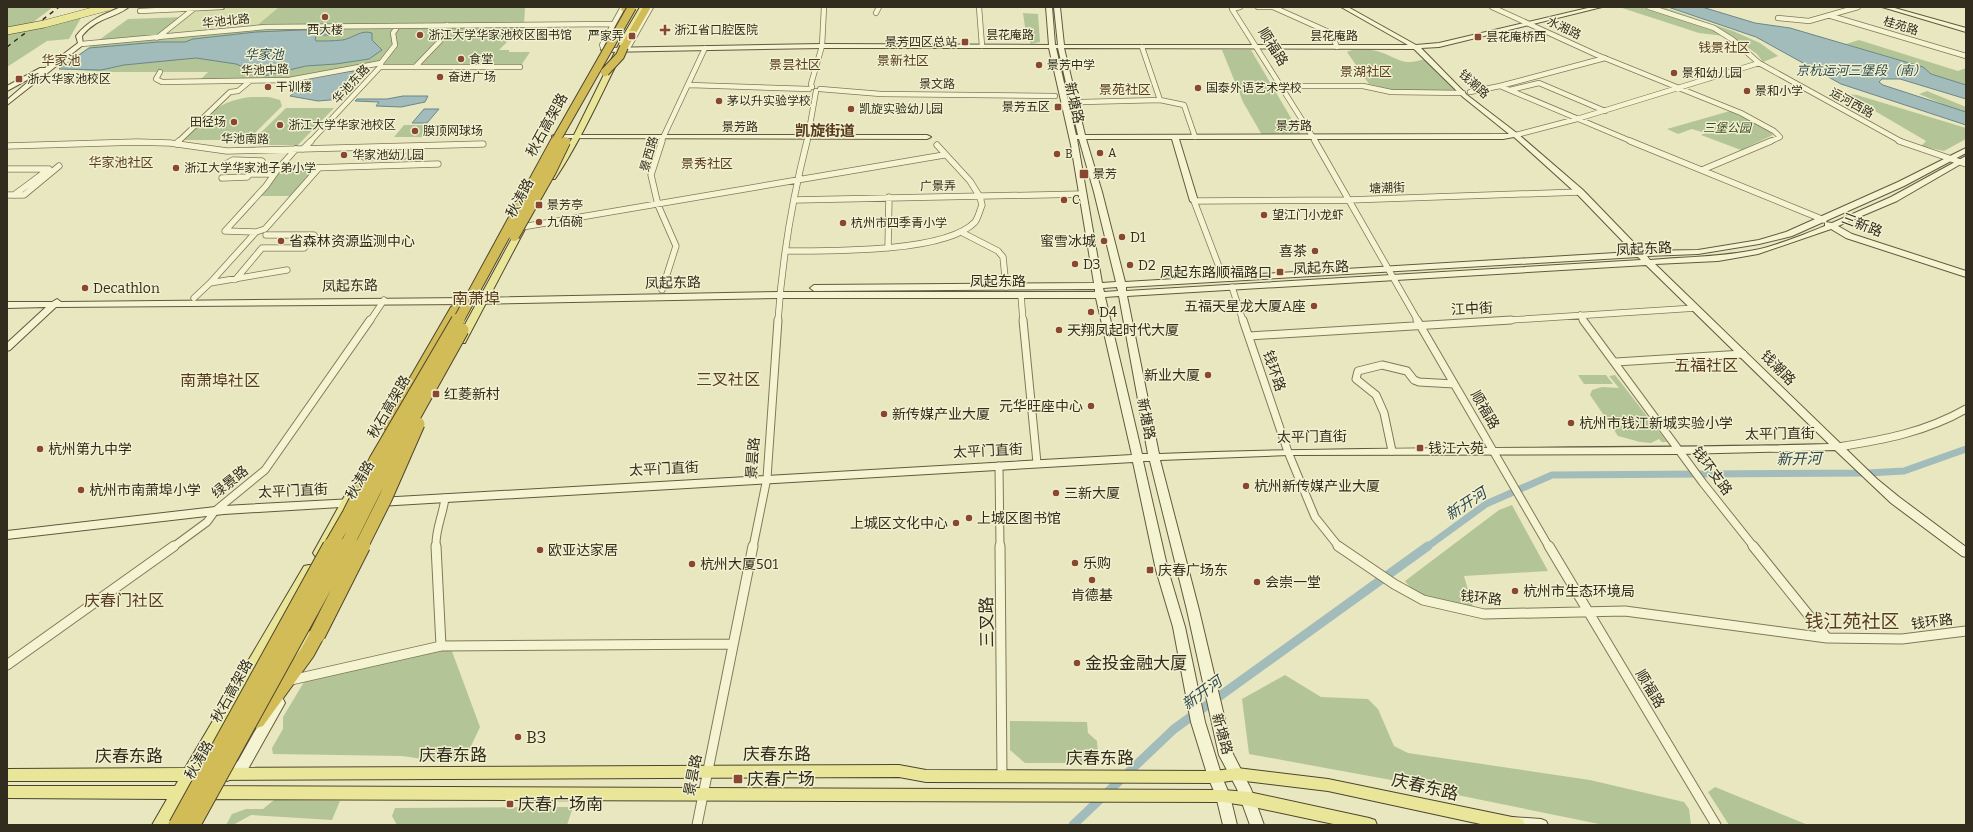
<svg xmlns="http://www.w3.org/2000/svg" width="1973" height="832" viewBox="0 0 1973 832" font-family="Bitter,'Noto Sans SC',serif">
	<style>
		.farmland { fill: #d8ddae }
		.green { fill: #b3c596 }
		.water { fill: #a2bbbb; stroke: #6b8788 }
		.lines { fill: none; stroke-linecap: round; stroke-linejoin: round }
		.canal-far1 { stroke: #a2bbbb; stroke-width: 7 }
		.canal { stroke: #a2bbbb; stroke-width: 9 }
		.street-far3-casing { stroke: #80785a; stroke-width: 6 }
		.street-far2-casing { stroke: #80785a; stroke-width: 7 }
		.street-far1-casing { stroke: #80785a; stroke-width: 9 }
		.street-casing { stroke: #80785a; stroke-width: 11 }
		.secondary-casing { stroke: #62593d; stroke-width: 2 }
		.primary-casing { stroke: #4e452e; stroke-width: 2 }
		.highway-casing { stroke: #4e452e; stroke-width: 2 }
		.street-far3 { stroke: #f5f4d2; stroke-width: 4.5 }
		.street-far2 { stroke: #f5f4d2; stroke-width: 5.5 }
		.street-far1 { stroke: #f5f4d2; stroke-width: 7 }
		.street { stroke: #f5f4d2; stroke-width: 9 }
		.secondary { fill: #f5f4d2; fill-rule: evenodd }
		.primary { fill: #e9e69a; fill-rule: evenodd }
		.highway { fill: #d1bc58; fill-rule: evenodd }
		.rail { stroke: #312c1d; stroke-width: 1.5; stroke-dasharray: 4.5 4.5; stroke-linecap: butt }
		.primary-bridge-casing { stroke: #4e452e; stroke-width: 8; stroke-linecap: butt }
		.highway-bridge-far3-casing { stroke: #4e452e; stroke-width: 10; stroke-linecap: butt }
		.highway-bridge-far2-casing { stroke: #4e452e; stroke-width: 12; stroke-linecap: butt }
		.highway-bridge-far1-casing { stroke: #4e452e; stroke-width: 15; stroke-linecap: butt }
		.highway-bridge-casing { stroke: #4e452e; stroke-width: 18; stroke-linecap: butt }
		.primary-bridge { stroke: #e9e69a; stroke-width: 7 }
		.highway-bridge-far3 { stroke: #d1bc58; stroke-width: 8 }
		.highway-bridge-far2 { stroke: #d1bc58; stroke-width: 10 }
		.highway-bridge-far1 { stroke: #d1bc58; stroke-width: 13 }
		.highway-bridge { stroke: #d1bc58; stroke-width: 16 }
		.poi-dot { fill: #894730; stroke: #f1f0cf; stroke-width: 1.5 }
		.labels { text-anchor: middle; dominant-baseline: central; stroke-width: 3; stroke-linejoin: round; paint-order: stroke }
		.far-street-label { font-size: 12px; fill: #312c1d; stroke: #f1f0cf }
		.far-poi-label { font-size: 12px; fill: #312c1d; stroke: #f1f0cf; text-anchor: start }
		.far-park-label { font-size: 12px; font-style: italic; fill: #384b25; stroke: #f1f0cf }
		.far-quarter-label { font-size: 13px; fill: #593c20; stroke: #f1f0cf }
		.far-water-label { font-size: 13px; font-style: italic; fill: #2d484f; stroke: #f1f0cf }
		.street-label { font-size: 14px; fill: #312c1d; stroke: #f1f0cf }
		.poi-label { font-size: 14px; fill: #312c1d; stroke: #f1f0cf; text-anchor: start }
		.far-district-label { font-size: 15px; font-weight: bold; fill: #593c20; stroke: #f1f0cf }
		.water-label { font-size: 15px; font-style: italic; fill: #2d484f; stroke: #f1f0cf }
		.quarter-label { font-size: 16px; fill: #593c20; stroke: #f1f0cf }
		.near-street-label { font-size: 17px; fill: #312c1d; stroke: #f1f0cf }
		.near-poi-label { font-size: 17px; fill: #312c1d; stroke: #f1f0cf; text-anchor: start }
		.near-quarter-label { font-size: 19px; fill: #593c20; stroke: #f1f0cf }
	</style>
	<rect width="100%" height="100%" fill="#e9e7c0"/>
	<path class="farmland" d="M222,7H279L254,28L157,38L196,8Z"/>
	<path class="green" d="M7,7H53L32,23L81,18L69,39L47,41L7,67Z
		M279,7H525L524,25L499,50H509V52H530L520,67H380L381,64L289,80L198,82L208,72H109L59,69L128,19L185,17L158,37L254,28Z
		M1619,7H1663L1733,31L1760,43L1778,56L1763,62L1757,54L1733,37L1699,33Z
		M1023,13L1038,14L1040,42L1031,44L1026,34Z
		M1859,40L1958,71L1966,68V85L1931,74L1923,67L1846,44Z
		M1222,50H1251L1301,135H1262L1243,102Z
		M1352,50C1360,50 1370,49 1377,51C1402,59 1400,67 1428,58L1460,92H1403L1369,84L1347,52Z
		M1927,91L1966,107V112L1945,105L1919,94Z
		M1846,94L1857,95L1966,128V139L1944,151L1921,146L1926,141Z
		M251,97H269L280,100L282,106L251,137L243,140H185L186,137C209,115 217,101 251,97Z
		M286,108H334L298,145H248Z
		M1730,111L1769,130L1773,135L1741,150L1701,135L1705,133L1692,129L1678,134L1667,129Z
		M404,125H437L427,137H394Z
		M278,169H318L295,196H257Z
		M1578,375H1606L1613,384H1584Z
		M1615,375L1667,442H1662L1659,439L1651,443L1640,442L1618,436L1590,395L1592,390L1602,387L1619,388L1609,376Z
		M1512,505L1548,571L1464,576L1473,607C1451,602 1419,601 1405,581L1499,510Z
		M450,646L480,727L464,761L430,760L402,756L273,754L272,748L283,729V717L310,672Z
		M1285,675L1321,697L1368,699L1378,709L1394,746L1408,753L1590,780L1684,802L1689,809L1691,825H1604L1457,795L1424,786L1249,754L1242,699Z
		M1010,721L1087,722L1088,733L1097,741L1099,763H1025L1010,750Z
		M1715,787L1808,825H1729L1708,792Z
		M274,800L340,801L332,820L251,815L233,825H226L232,814L246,809H263Z
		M573,807L567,825H397L392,816L395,808Z"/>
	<path class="water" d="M1668,7H1702L1755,23L1790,28L1923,67L1931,74L1966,85V99L1900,79H1882L1879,82L1883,85L1966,112V125L1841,84L1756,37Z
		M301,30H329V32H336L330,35H317L315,39L316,41C324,41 333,41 342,40C352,39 361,29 372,33V40L382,50L369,59L336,64L306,66L264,76L236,64L196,58L124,65L101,70L59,69L89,48L158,42H185L193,39L256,32Z
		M350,71L362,74L342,99L318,101L290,96L313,77Z
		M403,96H428L425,102L401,107L376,106L379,102L355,101L357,99H387Z
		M424,109H439L427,123H412Z"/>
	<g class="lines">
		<path class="canal-far1" d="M1427,547L1486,504L1552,475L1868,473L1904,471L1966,449"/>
		<path class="canal" d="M1073,825L1174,729L1428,546"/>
		<g class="street-far3-casing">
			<path id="street-far3" d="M979,7L982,46
				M1240,7L1232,9L1316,142
				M1258,7H1277
				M1273,7L1331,33L1337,47
				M1492,7L1597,55L1741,113L1774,131L1780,137L1769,142
				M1649,7L1714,28L1733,40L1759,63L1902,142
				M140,11L222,7
				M876,13L879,7
				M1831,16L1966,56
				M1778,18L1809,21L1858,7
				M157,38L196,7
				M81,44L266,27L613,24
				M629,46L651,7
				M1142,47L1160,100
				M604,50L602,45L623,7
				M380,67H520
				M415,67L440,41L436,38L447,25
				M160,72L156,79L162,82L289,80L381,63
				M689,85L809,89
				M1280,86H1363L1391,92L1463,93
				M1500,86L1633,142
				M812,87L811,84L822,46L824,7
				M820,89L881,94L1055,96
				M1510,90L1539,83L1605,111
				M1470,92L1500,86L1605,58
				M1082,102L1160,100L1184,105L1195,137
				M1516,135L1577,119L1759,63
				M178,142L230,92L238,91L250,81
				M310,142L380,67L381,63L395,45L393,33L398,26
				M661,142L705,48
				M807,142L816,91"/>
		</g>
		<g class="street-far2-casing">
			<path id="street-far2" d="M662,141L651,175L658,205L676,246L662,290
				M1315,141L1418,321
				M1630,141L1824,220
				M1899,141L1966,164
				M176,144L179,141
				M7,146L137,142L170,143L227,151L483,144
				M303,149L311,141
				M364,157L404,156
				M7,169H49L14,195
				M278,169L296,149
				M1702,170L1771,141
				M249,174H274
				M222,178L247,177L262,161L233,160L226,164L257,165
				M7,195H24L59,166
				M794,200L1083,194
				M522,227L944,155
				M256,232L225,231L266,186L278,169L438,164
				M961,232L998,251L1003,257L1006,287
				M888,248L889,197
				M786,251C828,251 946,253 975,222C978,218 980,210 982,205L980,197L970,181L937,145
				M1232,278L1221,272L1194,201L1348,200L1580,192
				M236,279L262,248H304L314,235H266
				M210,283L256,232L265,229L318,169
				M1232,287L1243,321
				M1021,295L1023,321
				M194,298L210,283L287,270
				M1580,315L1584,321
				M370,321L384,300
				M778,321C782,260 792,200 807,141
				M1495,321L1696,308"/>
		</g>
		<g class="street-far1-casing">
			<path id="street-far1" d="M1023,320L1037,463
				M1243,320L1288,452L1315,517L1339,547
				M1417,320L1549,547
				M1583,320L1703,483L1754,547
				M1249,336L1511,320
				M1616,362L1743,354
				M1838,447C1883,440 1926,432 1966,409
				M1392,451L1384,413L1376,395L1356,379L1358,371L1382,365L1407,371L1414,380L1419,382L1454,384
				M999,466L1000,547
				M173,547L207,522L215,511L265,470L370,320
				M436,547C435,530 443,515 445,498
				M753,547L767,478L778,320"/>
		</g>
		<g class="street-casing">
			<path id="street" d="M436,546L441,646
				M1000,546L1002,777
				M1338,546L1394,584L1423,600L1484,614L1625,611L1827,638L1902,639L1966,631
				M1549,546L1716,825
				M1753,546L1827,638
				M7,665L174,546
				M291,680L441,646L733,644
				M697,825L753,546"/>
		</g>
		<g class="secondary-casing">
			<path id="secondary" d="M121,7H129C113,19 97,17 82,36L83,45L7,105V100L36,75L7,91V86L40,68H45L78,43L76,36C87,21 104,14 121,7Z
				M1046,7H1052L1055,45H1058L1054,7H1060L1064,45H1408L1341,7H1348L1416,45L1439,43L1592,7H1602L1439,47L1421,48L1467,95L1518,134L1583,190L1642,251L1698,250L1759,240L1786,232L1898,182L1966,148V153L1904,186L1792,236L1759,244L1698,254L1647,256L1650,260C1685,257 1720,257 1755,250C1776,246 1805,234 1825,226V222L1832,223L1891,197L1966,156V161L1897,201L1838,226L1852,234L1966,271V277L1846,238L1831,229L1758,254L1718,261L1655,264L1877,479L1899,497L1966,547V557L1962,556L1891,503L1835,450L1680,454L1288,455L1160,460L1199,610L1233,754L1251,789L1264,825H1250L1237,789L1219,755L1187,610L1150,461H1143L1168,570L1185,627L1205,722L1222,777L1230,796L1237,825H1223L1216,796L1208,777L1191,722L1173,627L1156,570L1133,462L379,506L374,502L379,498L1132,455L1096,298H780L466,304L56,307L10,350L7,351V343L46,307L7,308V302H52L57,299L61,302L466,298L780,292H1095V289L814,291L810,288L814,285L1094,283L1071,145L1049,48H822L604,52L601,50L604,48L822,44L1049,45ZM1056,48H1058L1078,135H1076ZM1064,48L1414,49L1463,97L1509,134L1085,135ZM1514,137L1577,194L1633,252L1125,282L1102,192L1086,139H1172L1190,201L1194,203L1198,201L1179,139H1503ZM1077,139H1079L1094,192L1116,282L1102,283ZM1638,257L1641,260L1126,291V287ZM1646,265L1829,444C1605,450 1382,445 1159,454L1127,296ZM1117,287L1118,291L1104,292L1103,288ZM1119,296L1148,454H1142L1105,297Z
				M1882,7H1891L1966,28V32Z
				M554,135H927L931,137L927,139L552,138V136Z
				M353,499L358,503L357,506L224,514L7,539V531L224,506Z
				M278,698L283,699L285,703L248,769L232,779L227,781L222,779L220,775L222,771L238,761L273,699Z
				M1511,817L1541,819L1546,821L1548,825H1505L1504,823L1506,819Z"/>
		</g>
		<g class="primary-casing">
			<path id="primary" d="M640,7H646C614,63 591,125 555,179H549L548,177L573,137L623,36Z
				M521,226L525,229L466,341L465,343H457L456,341L517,229Z
				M355,484L361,488L325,553L323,556H315L313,553L349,488Z
				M309,565L314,566L315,569L201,768L899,765L926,770L1215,771L1237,768L1328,779L1517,818L1523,820L1525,825H1485L1328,791L1237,780L1215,783L926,782L899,777L194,780L191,786L1223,790L1249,792L1369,818L1375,820L1377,825H1338L1249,806L1223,802L183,799L168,825H152L167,799L7,798V786H175L178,781H7V769L185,768L304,566Z
				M317,612L322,614L324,617L293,672L288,673L283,672L281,668L283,664L312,614Z"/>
		</g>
		<g class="highway-casing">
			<path id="highway" d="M622,7H630L628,12H625L621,10Z
				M643,7H651L627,49H621L620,47Z
				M457,304L463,307L396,426L394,429H384L382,426L451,307Z
				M317,629L323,631L325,635L313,657L263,726L257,728L251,726L248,721L251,716L301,649L311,631Z"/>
		</g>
		<use href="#street-far3" class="street-far3"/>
		<use href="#street-far2" class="street-far2"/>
		<use href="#street-far1" class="street-far1"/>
		<use href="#street" class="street"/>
		<use href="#secondary" class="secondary"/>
		<use href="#primary" class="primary"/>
		<use href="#highway" class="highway"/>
		<path class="rail" d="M7,47L59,7"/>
		<g class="primary-bridge-casing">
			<path id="primary-bridge" d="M7,31L44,24L108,7"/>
		</g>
		<g class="highway-bridge-far3-casing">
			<path id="highway-bridge-far3" d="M605,72L620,56L624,47
				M555,142L632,7"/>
		</g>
		<g class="highway-bridge-far2-casing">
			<path id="highway-bridge-far2" d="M514,236L551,171L565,142
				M458,321L556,141"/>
		</g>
		<g class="highway-bridge-far1-casing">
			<path id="highway-bridge-far1" d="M330,547L349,514L376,460L458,320
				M346,547L390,459L462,330
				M361,547L385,499L418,424"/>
		</g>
		<g class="highway-bridge-casing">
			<path id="highway-bridge" d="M317,635L362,546
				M177,825L331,546
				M192,825L346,546"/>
		</g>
		<use href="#primary-bridge" class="primary-bridge"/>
		<use href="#highway-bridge-far3" class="highway-bridge-far3"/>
		<use href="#highway-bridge-far2" class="highway-bridge-far2"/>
		<use href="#highway-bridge-far1" class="highway-bridge-far1"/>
		<use href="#highway-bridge" class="highway-bridge"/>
	</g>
	<g class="poi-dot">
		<circle cx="325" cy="17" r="4"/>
		<path d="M663 24h4v4h4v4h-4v4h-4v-4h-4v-4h4z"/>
		<circle cx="420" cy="35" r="4"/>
		<rect x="628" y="32" width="8" height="8" rx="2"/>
		<rect x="1474" y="33" width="8" height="8" rx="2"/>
		<rect x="961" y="38" width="8" height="8" rx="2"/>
		<circle cx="461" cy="59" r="4"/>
		<circle cx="1039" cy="65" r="4"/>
		<circle cx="1674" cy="73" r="4"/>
		<circle cx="440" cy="77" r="4"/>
		<rect x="15" y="75" width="8" height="8" rx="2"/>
		<circle cx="268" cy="87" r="4"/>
		<circle cx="1198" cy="88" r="4"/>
		<circle cx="1747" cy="91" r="4"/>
		<circle cx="719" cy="101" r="4"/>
		<rect x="1054" y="103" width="8" height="8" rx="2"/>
		<circle cx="851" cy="109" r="4"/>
		<circle cx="234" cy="122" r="4"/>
		<circle cx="280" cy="125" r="4"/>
		<circle cx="415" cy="131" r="4"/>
		<circle cx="1100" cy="153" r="4"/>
		<circle cx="1057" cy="154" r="4"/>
		<circle cx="344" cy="155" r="4"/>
		<circle cx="176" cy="168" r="4"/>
		<rect x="1079" y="169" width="10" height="10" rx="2"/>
		<circle cx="1064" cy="200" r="4"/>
		<rect x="535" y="201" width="8" height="8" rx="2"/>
		<circle cx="1264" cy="215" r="4"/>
		<circle cx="539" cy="222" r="4"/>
		<circle cx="843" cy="223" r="4"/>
		<circle cx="1122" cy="237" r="4"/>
		<circle cx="281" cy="241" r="4"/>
		<circle cx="1104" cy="241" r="4"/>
		<circle cx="1315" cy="251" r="4"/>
		<circle cx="1075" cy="264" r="4"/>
		<circle cx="1130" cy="265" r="4"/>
		<rect x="1276" y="268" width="8" height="8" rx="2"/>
		<circle cx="85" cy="288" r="4"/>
		<circle cx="1314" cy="306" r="4"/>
		<circle cx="1091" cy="312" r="4"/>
		<circle cx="1059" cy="330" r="4"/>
		<circle cx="1208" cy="375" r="4"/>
		<rect x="432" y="390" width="8" height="8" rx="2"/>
		<circle cx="1091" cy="406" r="4"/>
		<circle cx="884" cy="414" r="4"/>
		<circle cx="1571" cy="423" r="4"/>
		<rect x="1416" y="444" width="8" height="8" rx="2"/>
		<circle cx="40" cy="449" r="4"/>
		<circle cx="1246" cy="486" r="4"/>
		<circle cx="81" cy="490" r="4"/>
		<circle cx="1056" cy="493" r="4"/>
		<circle cx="969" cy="518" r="4"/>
		<circle cx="956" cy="523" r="4"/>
		<circle cx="540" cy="550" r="4"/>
		<circle cx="1075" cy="563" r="4"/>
		<circle cx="692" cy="564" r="4"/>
		<rect x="1146" y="566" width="8" height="8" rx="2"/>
		<circle cx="1092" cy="580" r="4"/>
		<circle cx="1257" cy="582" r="4"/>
		<circle cx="1515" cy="591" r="4"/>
		<circle cx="1077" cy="663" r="4"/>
		<circle cx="518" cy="737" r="4"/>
		<rect x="733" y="774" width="10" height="10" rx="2"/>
		<rect x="506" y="800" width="8" height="8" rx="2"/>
	</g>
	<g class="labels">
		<g class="far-street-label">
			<text transform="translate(226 21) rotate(-6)">华池北路</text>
			<text transform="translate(1901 26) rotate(17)">桂苑路</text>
			<text transform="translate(1564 28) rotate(25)">水湘路</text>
			<text x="1010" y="35">昙花庵路</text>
			<text x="1334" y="36">昙花庵路</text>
			<text transform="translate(265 70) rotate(-2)">华池中路</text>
			<text transform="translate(351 84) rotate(-47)">华池东路</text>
			<text transform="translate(937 84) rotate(1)">景文路</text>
			<text transform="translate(1474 84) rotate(42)">钱潮路</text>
			<text transform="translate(1852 103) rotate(29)">运河西路</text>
			<text x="1294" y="126">景芳路</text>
			<text x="740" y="127">景芳路</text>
			<text transform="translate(245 139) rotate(1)">华池南路</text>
			<text transform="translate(649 154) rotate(-74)">景西路</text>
			<text transform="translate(938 186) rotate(-1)">广景弄</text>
			<text transform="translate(1387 188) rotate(-2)">塘潮街</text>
		</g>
		<g class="far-poi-label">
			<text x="325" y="30" text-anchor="middle">西大楼</text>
			<text x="674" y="30">浙江省口腔医院</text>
			<text x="428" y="35">浙江大学华家池校区图书馆</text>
			<text x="624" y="36" text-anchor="end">严家弄</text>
			<text x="1486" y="37">昙花庵桥西</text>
			<text x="957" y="42" text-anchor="end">景芳四区总站</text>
			<text x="469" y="59">食堂</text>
			<text x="1047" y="65">景芳中学</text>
			<text x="1682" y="73">景和幼儿园</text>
			<text x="448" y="77">奋进广场</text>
			<text x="27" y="79">浙大华家池校区</text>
			<text x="276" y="87">干训楼</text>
			<text x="1206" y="88">国泰外语艺术学校</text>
			<text x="1755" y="91">景和小学</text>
			<text x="727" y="101">茅以升实验学校</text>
			<text x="1050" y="107" text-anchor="end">景芳五区</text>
			<text x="859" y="109">凯旋实验幼儿园</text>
			<text x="226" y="122" text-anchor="end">田径场</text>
			<text x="288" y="125">浙江大学华家池校区</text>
			<text x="423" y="131">膜顶网球场</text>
			<text x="1108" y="153">A</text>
			<text x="1065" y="154">B</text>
			<text x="352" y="155">华家池幼儿园</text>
			<text x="184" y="168">浙江大学华家池子弟小学</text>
			<text x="1093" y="174">景芳</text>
			<text x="1072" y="200">C</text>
			<text x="547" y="205">景芳亭</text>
			<text x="1272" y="215">望江门小龙虾</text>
			<text x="547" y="222">九佰碗</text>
			<text x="851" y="223">杭州市四季青小学</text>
		</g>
		<g class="far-park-label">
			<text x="1727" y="128">三堡公园</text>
		</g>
		<g class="far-quarter-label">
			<text x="1724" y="47">钱景社区</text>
			<text x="61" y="60">华家池</text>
			<text x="903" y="60">景新社区</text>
			<text x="795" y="64">景昙社区</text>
			<text x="1366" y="71">景湖社区</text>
			<text x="1125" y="89">景苑社区</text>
			<text x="121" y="162">华家池社区</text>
			<text x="707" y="163">景秀社区</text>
		</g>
		<g class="far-water-label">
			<text x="264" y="54">华家池</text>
			<text x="1861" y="70">京杭运河三堡段（南）</text>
		</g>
		<g class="street-label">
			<text transform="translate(1273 47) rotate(58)">顺福路</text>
			<text transform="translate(1074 103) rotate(77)">新塘路</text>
			<text transform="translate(547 125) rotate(-61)">秋石高架路</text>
			<text transform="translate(520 198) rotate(-62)">秋涛路</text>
			<text transform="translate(1862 225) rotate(21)">三新路</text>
			<text transform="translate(1644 249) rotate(-3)">凤起东路</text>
			<text transform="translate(1321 268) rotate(-3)">凤起东路</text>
			<text x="998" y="281">凤起东路</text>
			<text transform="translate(673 283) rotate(-1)">凤起东路</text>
			<text transform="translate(350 286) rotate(-1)">凤起东路</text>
			<text transform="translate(1472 309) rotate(-3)">江中街</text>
			<text transform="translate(1778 368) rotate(45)">钱潮路</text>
			<text transform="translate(1274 371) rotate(71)">钱环路</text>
			<text transform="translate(389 407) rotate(-60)">秋石高架路</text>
			<text transform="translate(1485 410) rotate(60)">顺福路</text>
			<text transform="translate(1146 419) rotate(79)">新塘路</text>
			<text transform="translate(1780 434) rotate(-1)">太平门直街</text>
			<text transform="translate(1312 437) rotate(-1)">太平门直街</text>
			<text transform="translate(988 451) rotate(-3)">太平门直街</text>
			<text transform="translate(753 458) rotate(-85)">景昙路</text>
			<text transform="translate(664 469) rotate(-3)">太平门直街</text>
			<text transform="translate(1712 471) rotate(53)">钱环支路</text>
			<text transform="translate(360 480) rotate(-60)">秋涛路</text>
			<text transform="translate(230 482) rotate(-39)">绿景路</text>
			<text transform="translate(293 491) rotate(-3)">太平门直街</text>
			<text transform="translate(1481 598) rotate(6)">钱环路</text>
			<text transform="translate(1932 622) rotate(-7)">钱环路</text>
			<text transform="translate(1650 689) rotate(59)">顺福路</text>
			<text transform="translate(232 691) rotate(-61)">秋石高架路</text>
			<text transform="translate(1222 734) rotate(74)">新塘路</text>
			<text transform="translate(199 760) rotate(-60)">秋涛路</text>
			<text transform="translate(693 775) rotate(-79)">景昙路</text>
		</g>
		<g class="poi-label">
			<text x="1130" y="237">D1</text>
			<text x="289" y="241">省森林资源监测中心</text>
			<text x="1096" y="241" text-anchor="end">蜜雪冰城</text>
			<text x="1307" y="251" text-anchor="end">喜茶</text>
			<text x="1083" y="264">D3</text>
			<text x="1138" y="265">D2</text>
			<text x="1272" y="272" text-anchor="end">凤起东路顺福路口</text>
			<text x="93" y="288">Decathlon</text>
			<text x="1306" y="306" text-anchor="end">五福天星龙大厦A座</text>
			<text x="1099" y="312">D4</text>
			<text x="1067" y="330">天翔凤起时代大厦</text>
			<text x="1200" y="375" text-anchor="end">新业大厦</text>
			<text x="444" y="394">红菱新村</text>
			<text x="1083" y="406" text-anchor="end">元华旺座中心</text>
			<text x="892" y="414">新传媒产业大厦</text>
			<text x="1579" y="423">杭州市钱江新城实验小学</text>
			<text x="1428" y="448">钱江六苑</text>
			<text x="48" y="449">杭州第九中学</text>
			<text x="1254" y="486">杭州新传媒产业大厦</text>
			<text x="89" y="490">杭州市南萧埠小学</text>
			<text x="1064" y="493">三新大厦</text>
			<text x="977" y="518">上城区图书馆</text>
			<text x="948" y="523" text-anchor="end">上城区文化中心</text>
			<text x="548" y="550">欧亚达家居</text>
			<text x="1083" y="563">乐购</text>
			<text x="700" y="564">杭州大厦501</text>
			<text x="1158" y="570">庆春广场东</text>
			<text x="1265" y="582">会崇一堂</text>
			<text x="1523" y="591">杭州市生态环境局</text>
			<text x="1092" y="595" text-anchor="middle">肯德基</text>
		</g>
		<g class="far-district-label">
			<text x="825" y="131">凯旋街道</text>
		</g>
		<g class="water-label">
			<text transform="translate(1799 459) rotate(-1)">新开河</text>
			<text transform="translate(1466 504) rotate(-33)">新开河</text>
			<text transform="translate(1202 693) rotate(-36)">新开河</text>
		</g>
		<g class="quarter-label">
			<text x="476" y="298">南萧埠</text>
			<text x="1706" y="365">五福社区</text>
			<text x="728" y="379">三叉社区</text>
			<text x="220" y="380">南萧埠社区</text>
			<text x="124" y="600">庆春门社区</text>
		</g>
		<g class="near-street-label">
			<text transform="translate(987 622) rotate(-91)">三叉路</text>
			<text x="777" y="754">庆春东路</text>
			<text x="453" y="755">庆春东路</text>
			<text x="129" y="756">庆春东路</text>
			<text x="1100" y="758">庆春东路</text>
			<text transform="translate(1425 787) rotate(13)">庆春东路</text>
		</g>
		<g class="near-poi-label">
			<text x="1085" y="663">金投金融大厦</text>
			<text x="526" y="737">B3</text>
			<text x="747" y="779">庆春广场</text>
			<text x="518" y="804">庆春广场南</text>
		</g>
		<g class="near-quarter-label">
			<text x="1852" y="621">钱江苑社区</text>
		</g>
	</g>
	<rect width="1973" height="832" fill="none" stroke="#312c1d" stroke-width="16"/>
</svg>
